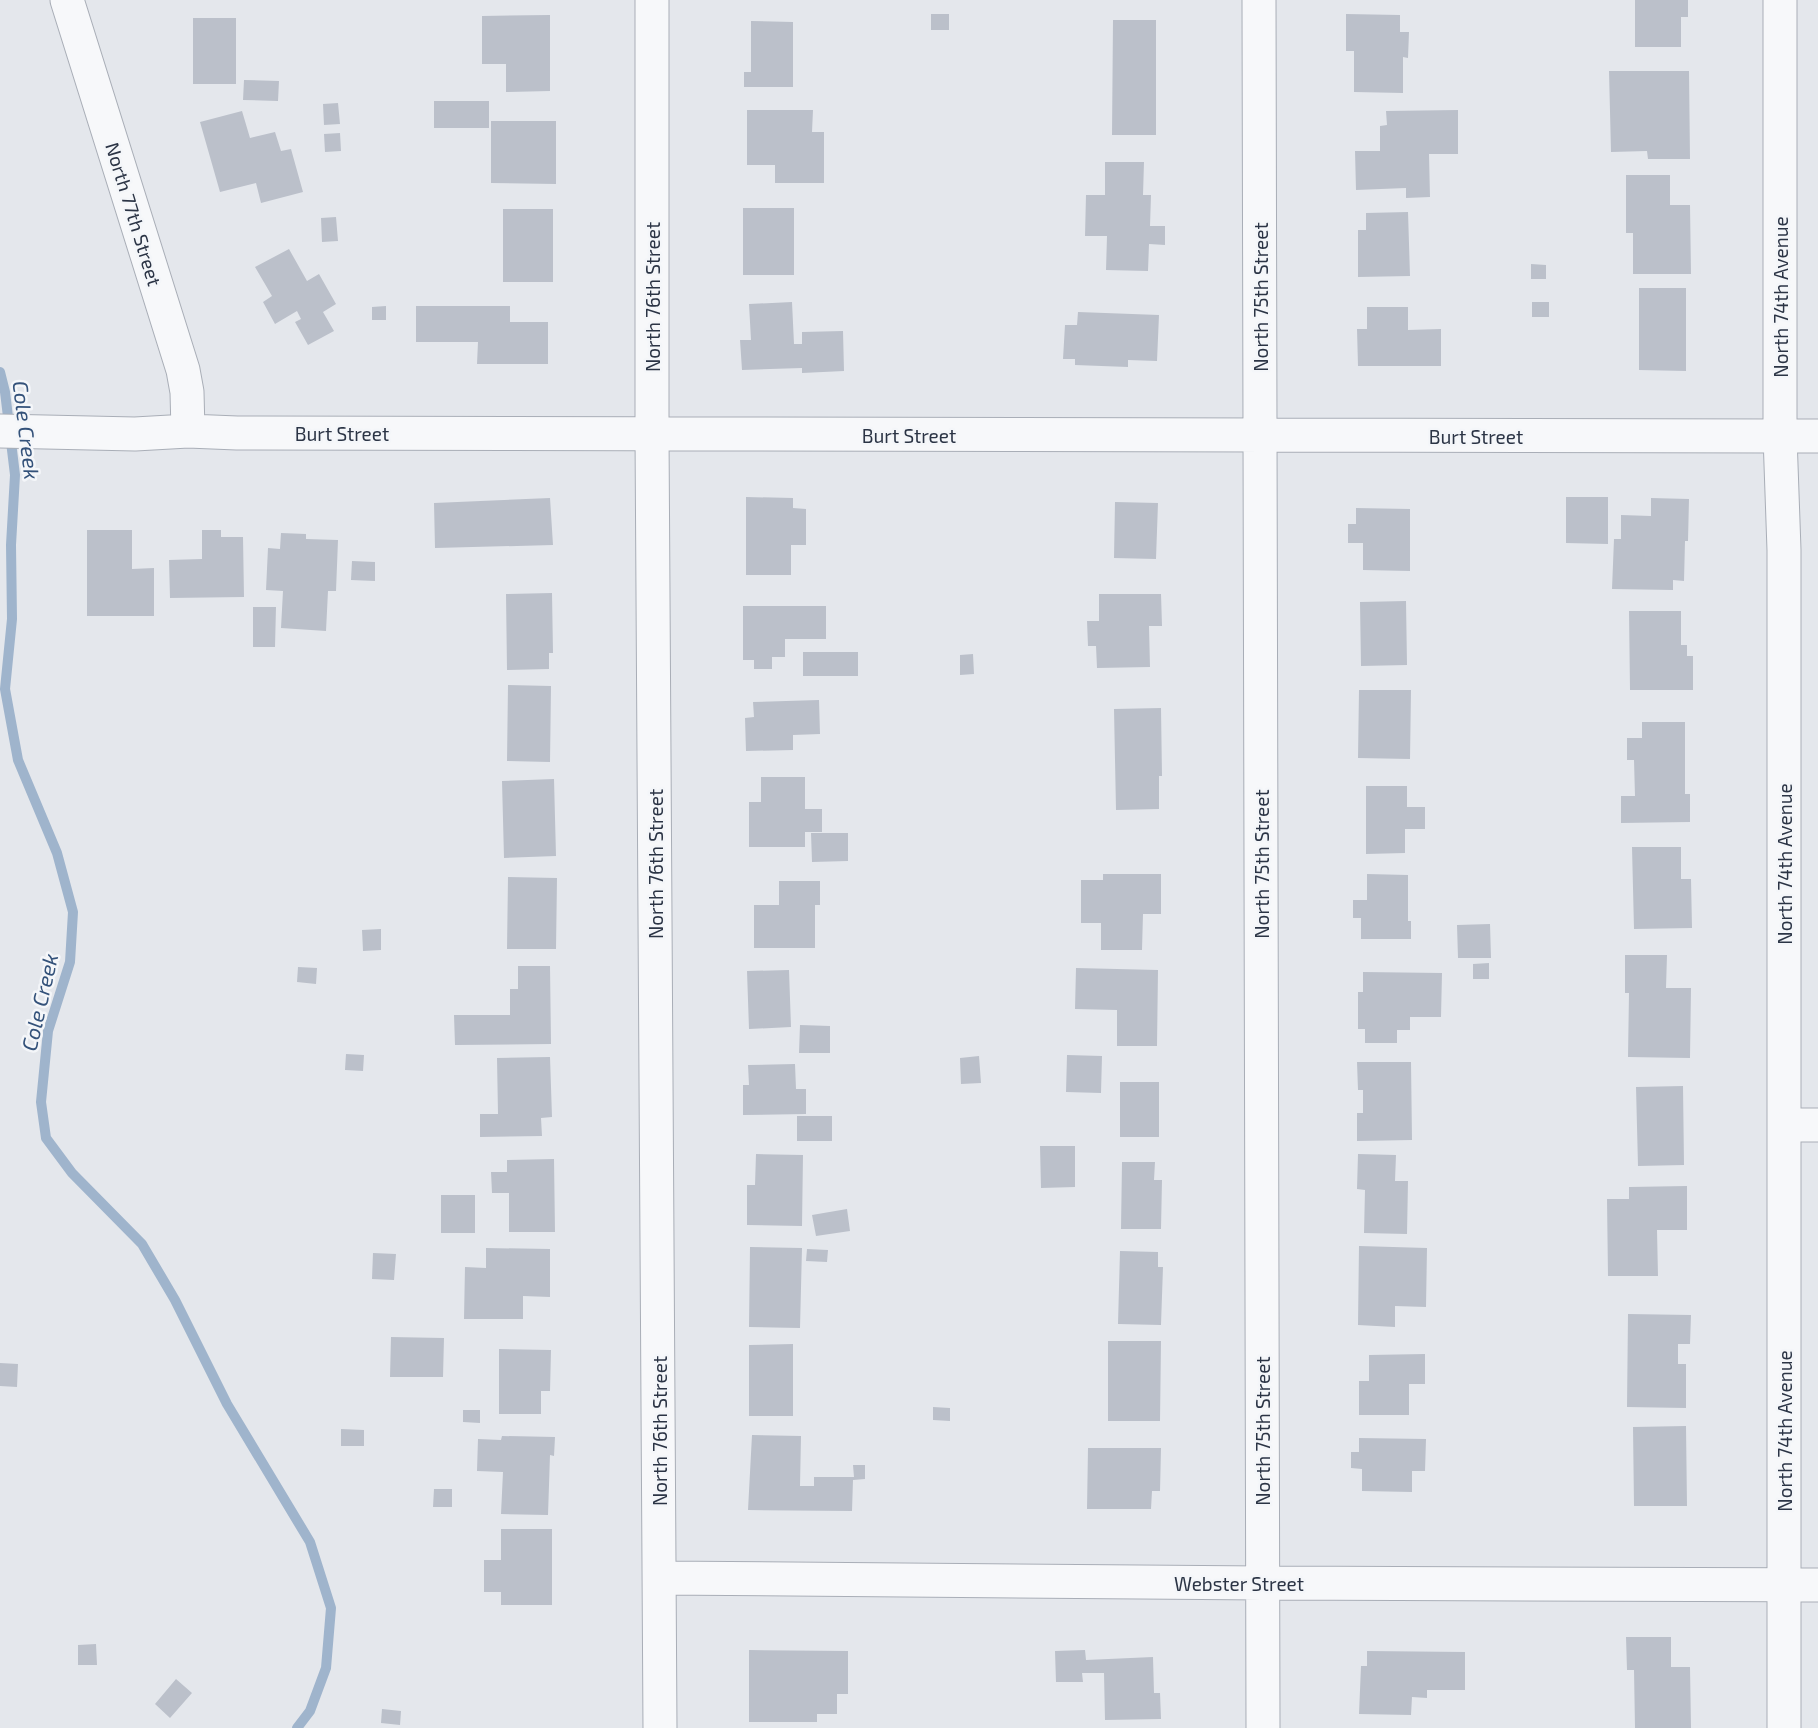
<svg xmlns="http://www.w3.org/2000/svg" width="1818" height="1728" viewBox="0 0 1818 1728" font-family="'Exo 2',sans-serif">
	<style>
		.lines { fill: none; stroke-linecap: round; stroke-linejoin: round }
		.stream { stroke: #9fb4cc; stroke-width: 10 }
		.building { fill: #bbc0ca }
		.minor-casing { stroke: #a9aeb7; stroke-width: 35 }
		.minor { stroke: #f7f8fa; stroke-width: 33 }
		.labels { text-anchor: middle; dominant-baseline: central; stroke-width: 5; stroke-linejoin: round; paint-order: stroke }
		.street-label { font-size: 19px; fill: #2b3445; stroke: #f4f6f9 }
		.water-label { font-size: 21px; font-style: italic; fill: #34527a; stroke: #f4f6f9 }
	</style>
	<rect width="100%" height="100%" fill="#e4e7ec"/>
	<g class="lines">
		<path class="stream" d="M0,372L5,392L15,475L11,545L12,619L5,689L18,760L57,853L73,912L70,962L48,1031L41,1102L46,1138L72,1173L142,1244L175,1300L227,1404L310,1542L331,1608L326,1668L310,1711L297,1728"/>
	</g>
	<path class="building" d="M1635,0H1688V17H1681V47H1635Z
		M931,14H949V30H931Z
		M1346,14L1400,15V32H1409L1408,58L1403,57V93L1354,92V51H1346Z
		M550,15V91L506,92V64H482V16Z
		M193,18H236V84H193Z
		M1113,20H1156V135H1112Z
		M751,21L793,22V87H744V72H751Z
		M1609,71H1689L1690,159H1648L1647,151L1611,152Z
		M244,80L279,81L278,101L243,100Z
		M434,101H489V128H434Z
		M338,103L340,124L324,125L323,104Z
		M747,110H813L812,132H824V183H775V165H747Z
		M1458,110V154H1429L1430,197L1406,198V188L1356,190L1355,151H1380V126L1387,125L1386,111Z
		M242,111L250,138L275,132L281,151L291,149L303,192L261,203L256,183L220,192L200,122Z
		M491,121H556V184L491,183Z
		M340,133L341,151L325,152L324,134Z
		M1105,162H1144L1143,195H1151L1150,226H1165V245L1149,244L1148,271L1106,270L1107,236H1085L1086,195H1105Z
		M1626,175H1670V205H1690L1691,274H1633V233H1626Z
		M743,208H794V275H743Z
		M503,209H553V282H503Z
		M1408,212L1410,276L1358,277V230H1366V213Z
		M336,217L338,241L322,242L321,218Z
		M289,249L307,281L319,274L336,304L323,312L334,331L308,345L295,322L301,319L297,311L275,324L263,302L272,296L255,267Z
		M1531,264L1546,265V279H1531Z
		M1639,288H1686V371L1639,370Z
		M792,302L794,344H802V332L843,331L844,371L802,373V368L742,370L740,340H751L749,304Z
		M1532,302H1549V317H1532Z
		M386,306V320H372V307Z
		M416,306H510V322H548V364H477L478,342H416Z
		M1367,307H1408V330L1441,329V366H1358L1357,329H1367Z
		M1078,312L1159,315L1157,361L1128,360V367L1075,365V359H1063L1065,325H1077Z
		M746,497L793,498V508L806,509V545H791V575H746Z
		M1566,497H1608V544L1566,543Z
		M550,498L553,545L435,548L434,503Z
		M1651,498L1689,499L1688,541H1685L1684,581L1673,580V590L1612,589L1614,539H1621V515L1651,516Z
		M1115,502L1158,503L1156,559L1114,558Z
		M1356,508L1410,509V571L1363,570V543H1348V524H1356Z
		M87,530H132V569L154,568V616H87Z
		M202,530H221V537H243L244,597L170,598L169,560L202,559Z
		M281,533L306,534V539L338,540L336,591H328L326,631L281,628L283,591L266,590L268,548L280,549Z
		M352,561L375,562V581L351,580Z
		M552,593L553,653H549V669L507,670L506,594Z
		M1099,594H1161L1162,626H1149L1150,667L1097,668L1096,646H1088L1087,621H1099Z
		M1406,601L1407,665L1361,666L1360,602Z
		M743,606H826V639H785V657H772V669H754V660H743Z
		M253,607H276L275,647H253Z
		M1629,611H1681V645H1687V656H1693V690H1630Z
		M803,652H858V676H803Z
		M973,654L974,674L960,675V655Z
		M508,685L551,686L550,762L507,761Z
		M1359,690H1411L1410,759L1358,758Z
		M819,700L820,734L793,735V750L746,751L745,718L754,717L753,702Z
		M1161,708L1162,776H1159V809L1116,810L1114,709Z
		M1642,722H1685V794H1690V822L1621,823V796H1635L1634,760H1627V738H1642Z
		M761,777H805V809H822V832H805V847H749V802H761Z
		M554,779L556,856L504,858L502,781Z
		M1366,786H1407V807H1425V829H1405V853L1366,854Z
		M811,833H848V861L812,862Z
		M1632,847H1681V879H1691L1692,928L1634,929Z
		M1103,874H1161V914H1143L1142,950H1101V923H1081V880H1103Z
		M1367,874L1408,875V921H1411V939H1361V918H1353V900H1367Z
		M508,877L557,878L556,949H507Z
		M779,881H820V905H815V948H754V905H779Z
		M1490,924L1491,958H1458L1457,925Z
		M381,929V950L363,951L362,930Z
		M1625,955H1667L1666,988H1691L1690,1058L1628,1057L1629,993H1625Z
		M1489,963V979H1473V964Z
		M518,966H550L551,1044L455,1045L454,1015H510V989H518Z
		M298,967L317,968L316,984L297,982Z
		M1076,968L1158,970L1157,1046H1117V1010L1075,1009Z
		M789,970L791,1027L749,1029L747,971Z
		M1363,972L1442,973L1441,1017H1410V1030H1397V1043H1365V1029H1358V992H1363Z
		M800,1025L830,1026V1053H799Z
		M346,1054L364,1055L363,1071L345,1070Z
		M1067,1055L1102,1056L1101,1093L1066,1092Z
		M979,1056L981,1083L961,1084L960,1058Z
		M550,1057L552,1117L541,1118L542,1136L480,1137V1114H498L497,1058Z
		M1357,1062H1411L1412,1140L1357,1141V1113H1363V1090H1358Z
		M795,1064L796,1089H806V1114L743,1115V1085H749L748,1065Z
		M1120,1082H1159V1137H1120Z
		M1683,1086L1684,1165L1638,1166L1636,1087Z
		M797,1116H832V1141H797Z
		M1040,1146H1075V1187L1041,1188Z
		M756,1154L803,1155L802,1226L747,1225V1185H755Z
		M1358,1154L1396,1155L1395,1181H1408L1407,1234L1364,1233L1365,1190L1357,1189Z
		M554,1159L555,1232H509V1193H492L491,1172H507V1160Z
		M1122,1162H1155L1154,1180H1162L1161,1229H1121Z
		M1687,1186V1230H1657L1658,1276H1608L1607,1199H1629V1187Z
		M441,1195H475V1233H441Z
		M847,1209L850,1231L816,1236L812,1215Z
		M1359,1246L1427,1248L1426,1307L1395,1306V1327L1358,1325Z
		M750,1247L802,1248L800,1328L749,1327Z
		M486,1248L550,1249V1297L523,1296V1319H464L465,1267L486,1268Z
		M807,1249L828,1250L827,1262L806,1261Z
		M1120,1251L1158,1252V1267H1163L1161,1325L1118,1324Z
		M373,1253L396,1254L394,1280L372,1279Z
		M1628,1314L1691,1315L1690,1344H1678V1364H1686V1408L1627,1407Z
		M391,1337L444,1338L443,1377H390Z
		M1108,1341H1161L1160,1421H1108Z
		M793,1344V1416H749V1345Z
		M499,1349L551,1350L550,1391H541V1414H499Z
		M1425,1354V1384H1409V1415H1359V1381H1369V1355Z
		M0,1363L18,1364L17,1387L0,1386Z
		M933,1407L950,1408V1421L933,1420Z
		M463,1410H480V1423L463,1422Z
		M1686,1426L1687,1506H1634L1633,1427Z
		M341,1429L364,1430V1446H341Z
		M752,1435L801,1436L800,1486H814V1477H854L853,1465H865V1479L853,1480L852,1511L748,1510Z
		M502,1436L555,1437L554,1456L550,1455L548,1515L501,1514L503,1472L477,1471L478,1439L501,1440Z
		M1359,1438L1426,1439L1425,1471H1412V1492L1362,1491V1469L1351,1468V1452H1359Z
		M1088,1448H1161L1160,1491H1152L1151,1509H1087Z
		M434,1489H452V1507H433Z
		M501,1529H552V1605H501V1592H484V1560H501Z
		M1626,1637H1671V1667H1690L1691,1728H1635L1634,1670H1627Z
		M96,1644L97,1665H78V1645Z
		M749,1650L848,1651V1694H837V1714H817V1722H749Z
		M1085,1650L1086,1660L1153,1657L1154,1693H1160L1161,1719L1105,1720L1104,1673H1082L1083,1682H1056L1055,1651Z
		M1367,1651L1465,1652V1690H1427V1698L1412,1697L1411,1715L1359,1714L1361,1666H1367Z
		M176,1679L192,1693L170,1718L155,1704Z
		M382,1709L401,1711L400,1725L381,1723Z"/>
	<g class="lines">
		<g class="minor-casing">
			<path id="minor" d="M67,0L183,370L187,392L188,431
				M652,0V433L660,1728
				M1259,0L1263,1728
				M1780,0V436L1784,550V1728
				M0,431L135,434L188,431L237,433L1818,436
				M1784,1125H1818
				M660,1578L1263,1583L1818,1585"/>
		</g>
		<use href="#minor" class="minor"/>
	</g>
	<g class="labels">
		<g class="street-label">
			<text transform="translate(134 214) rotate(73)">North 77th Street</text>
			<text transform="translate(652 297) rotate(-90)">North 76th Street</text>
			<text transform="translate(1260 297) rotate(-90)">North 75th Street</text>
			<text transform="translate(1780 297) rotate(-90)">North 74th Avenue</text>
			<text x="342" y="433">Burt Street</text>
			<text x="909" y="435">Burt Street</text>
			<text x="1476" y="436">Burt Street</text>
			<text transform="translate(655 864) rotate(-90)">North 76th Street</text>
			<text transform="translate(1261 864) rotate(-90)">North 75th Street</text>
			<text transform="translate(1784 864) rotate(-90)">North 74th Avenue</text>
			<text transform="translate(659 1431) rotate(-90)">North 76th Street</text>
			<text transform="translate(1262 1431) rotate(-90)">North 75th Street</text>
			<text transform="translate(1784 1431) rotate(-90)">North 74th Avenue</text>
			<text x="1239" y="1583">Webster Street</text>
		</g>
		<g class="water-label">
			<text transform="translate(27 430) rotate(83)">Cole Creek</text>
			<text transform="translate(39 1002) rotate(-77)">Cole Creek</text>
		</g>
	</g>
</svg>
